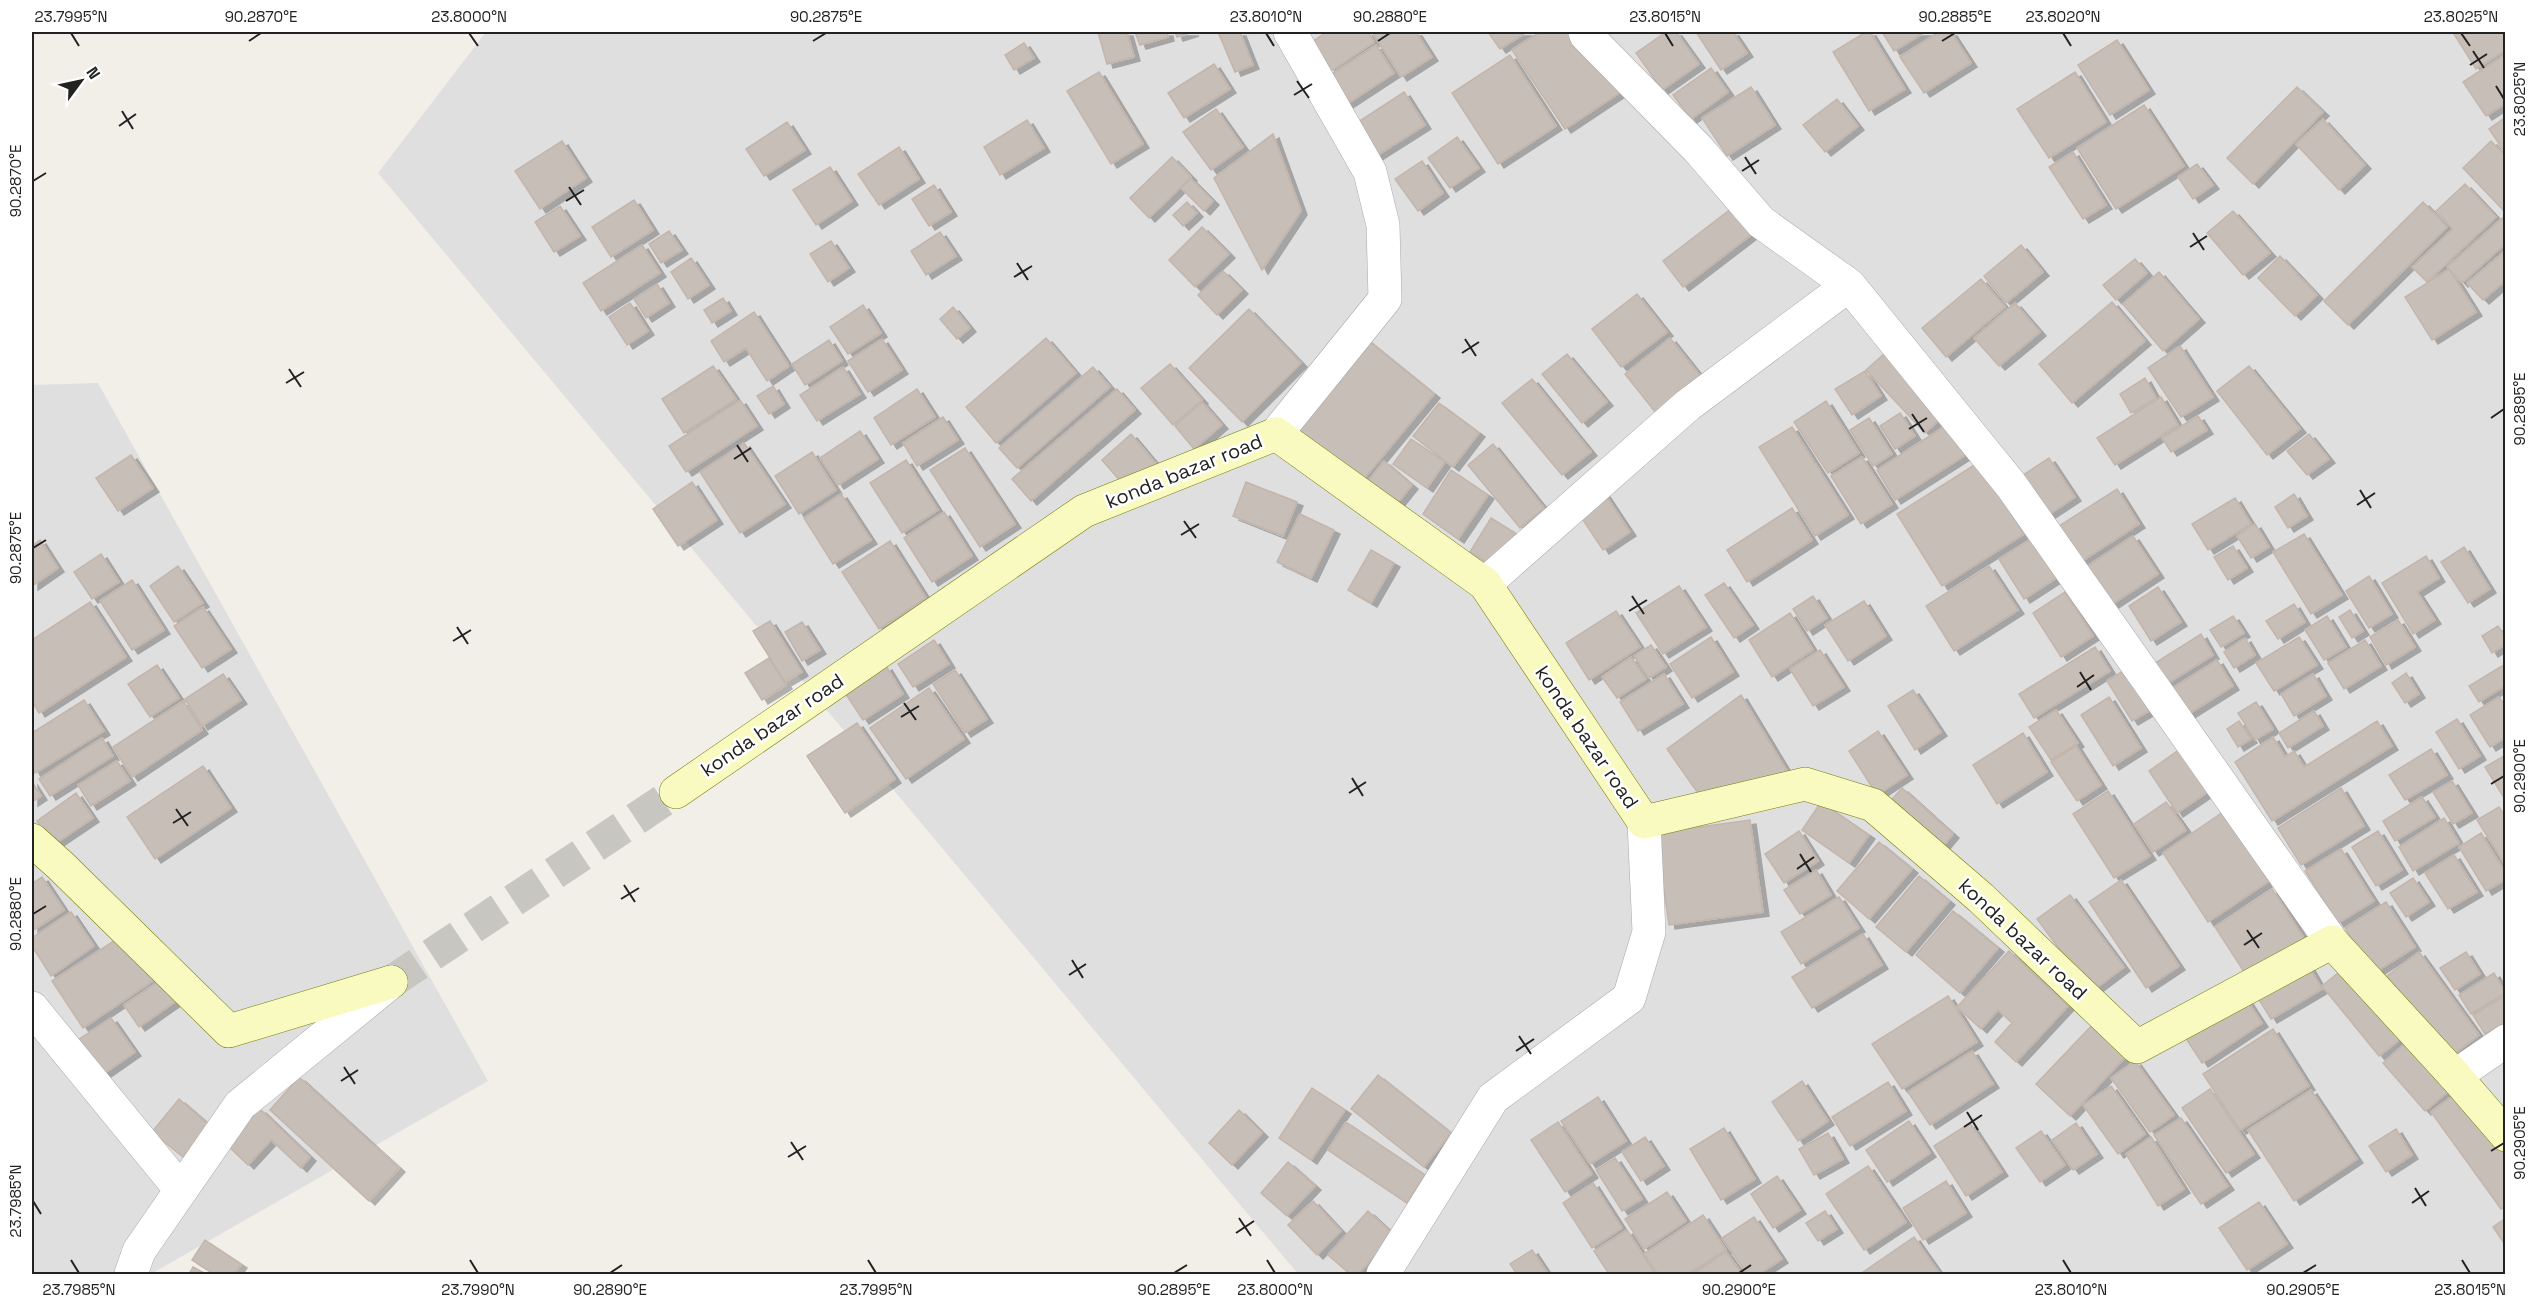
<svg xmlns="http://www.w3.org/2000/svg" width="2537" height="1306" viewBox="0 0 2537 1306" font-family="'Space Grotesk',sans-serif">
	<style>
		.residential { fill: #e0dfdf }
		.building { fill: #c7beb8; stroke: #c4b5ab; stroke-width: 1.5; filter: url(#shadow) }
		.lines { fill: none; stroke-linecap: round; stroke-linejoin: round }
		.secondary-tunnel { stroke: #c8c6c1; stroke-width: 33; stroke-dasharray: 33 16; stroke-linecap: butt }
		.street-casing { stroke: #a9a9a9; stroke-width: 34 }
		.secondary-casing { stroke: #737d05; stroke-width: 34 }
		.street { stroke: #fff; stroke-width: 33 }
		.secondary { stroke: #f9fabf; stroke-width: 33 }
		.ticks { fill: none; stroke: #222; stroke-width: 2 }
		.labels { text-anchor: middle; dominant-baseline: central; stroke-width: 5; stroke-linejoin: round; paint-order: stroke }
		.street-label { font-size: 20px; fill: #222; stroke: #fff }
		.neatline { fill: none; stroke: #222; stroke-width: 2 }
		.ticks-label { font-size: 15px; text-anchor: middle; fill: #222 }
	</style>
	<defs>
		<filter id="shadow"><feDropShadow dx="6" dy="4" stdDeviation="0" flood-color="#0004"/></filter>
	</defs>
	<rect width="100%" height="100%" fill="#f2efe9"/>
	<path class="residential" d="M486,32H2505V1274H1298L378,173Z
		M98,383L488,1081L151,1274H32V385Z"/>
	<path class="building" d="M1098,32H1127L1134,57L1107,64Z
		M1135,32H1167L1168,37L1140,45Z
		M1175,32H1193L1177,37Z
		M1218,32H1240L1253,65L1235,72Z
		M1327,32H1368L1374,42L1331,71L1313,41Z
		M1372,32H1416L1432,57L1401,77Z
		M1488,32H1527L1500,49Z
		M1540,32H1578L1619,93L1565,129L1512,50Z
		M1666,32H1676L1699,64L1662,90L1636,53Z
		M1696,32H1733L1747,53L1721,70Z
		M1866,32H1870L1905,89L1869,111L1833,52Z
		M1882,32H1925L1894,51Z
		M1939,32H1951L1971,63L1924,93L1900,57Z
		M2458,32H2506V50L2476,69L2454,34Z
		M2117,40L2149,90L2110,115L2078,65Z
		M1024,43L1034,58L1014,70L1005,55Z
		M1376,45L1394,73L1327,117L1309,89Z
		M2506,54V103L2486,116L2463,82Z
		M1510,55L1556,126L1498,164L1452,93Z
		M1214,64L1230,89L1184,118L1168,93Z
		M1711,68L1728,92L1691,119L1673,95Z
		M1099,72L1143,144L1111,164L1067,91Z
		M2075,72L2106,122L2049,158L2017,109Z
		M1751,87L1775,125L1727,156L1702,118Z
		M2297,87L2323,112L2253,184L2227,158Z
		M1404,92L1425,125L1373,158L1352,126Z
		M1837,99L1858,126L1825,152L1803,125Z
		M2144,105L2184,166L2116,209L2077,148Z
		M1216,109L1243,147L1211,170L1183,132Z
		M2506,117V150L2504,151L2489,129Z
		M2323,119L2365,165L2339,190L2296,144Z
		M1027,120L1044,148L1000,175L984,147Z
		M787,122L805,150L764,176L746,149Z
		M1273,134L1301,211L1262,270L1214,178Z
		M1457,137L1479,168L1450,188L1428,158Z
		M562,141L586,178L540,209L515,171Z
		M2491,141L2506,157L2504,211L2463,168Z
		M899,147L919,179L879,205L858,174Z
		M2073,152L2106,205L2083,219L2049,167Z
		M1172,157L1191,177L1149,218L1130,198Z
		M1422,161L1443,193L1418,211L1395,179Z
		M2197,164L2213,185L2193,199L2178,177Z
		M830,167L852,201L816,225L793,190Z
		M1191,179L1213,201L1204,211L1181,188Z
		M2465,184L2496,217L2427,282L2412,267L2453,229L2436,211Z
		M934,185L951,212L929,226L912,199Z
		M634,200L653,230L611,257L592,227Z
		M1187,202L1197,213L1183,226L1173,215Z
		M2423,202L2447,227L2348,325L2324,301Z
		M1736,205L1756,231L1683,287L1663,261Z
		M560,206L580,236L554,252L535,222Z
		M2233,211L2270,253L2243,275L2207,233Z
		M2506,215V243L2462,283L2447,267Z
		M1202,227L1229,254L1195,287L1169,260Z
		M669,231L682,250L661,263L649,244Z
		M940,232L956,256L926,275L911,251Z
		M831,241L849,268L828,282L810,254Z
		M642,245L660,273L601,311L583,283Z
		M2021,245L2043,272L2006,303L1984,276Z
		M2506,250V280L2483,300L2467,283Z
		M2280,256L2317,295L2295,316L2258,278Z
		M691,258L709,285L688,299L671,272Z
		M2135,259L2147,273L2116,300L2103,285Z
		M2449,269L2476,312L2432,340L2405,297Z
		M1223,271L1242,290L1217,315L1198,295Z
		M2159,272L2199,319L2163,351L2123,304Z
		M1981,279L2005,307L1946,357L1922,328Z
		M657,284L669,303L646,318L634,299Z
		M1637,294L1667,332L1621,367L1592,329Z
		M723,298L731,311L712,323L704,310Z
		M2112,302L2145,341L2072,403L2039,364Z
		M630,303L648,331L627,345L609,317Z
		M2015,303L2040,332L1999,366L1974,338Z
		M863,305L881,333L848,354L830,327Z
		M953,307L970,328L957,339L940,319Z
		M1249,309L1301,363L1242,422L1189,368Z
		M754,312L789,366L767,381L746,348L724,362L711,341Z
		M1046,338L1076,373L996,443L966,407Z
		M1365,338L1434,394L1353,492L1285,435Z
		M1670,338L1701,377L1656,413L1625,374Z
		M882,339L902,370L868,392L848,361Z
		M829,340L842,361L805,385L792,364Z
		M2180,346L2213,397L2181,417L2148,368Z
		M1885,353L1943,416L1925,433L1866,370Z
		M1567,354L1607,402L1582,423L1542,374Z
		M1170,364L1202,400L1173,425L1141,388Z
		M713,366L736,399L684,433L662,399Z
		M2249,366L2300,429L2267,455L2217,391Z
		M843,367L860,394L817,421L800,395Z
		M1093,367L1110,387L1017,468L999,448Z
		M1865,371L1881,396L1852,415L1835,389Z
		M2145,378L2156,398L2131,413L2120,394Z
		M1532,379L1591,452L1562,475L1502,403Z
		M773,386L784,404L769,414L757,396Z
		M917,389L935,417L891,445L874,418Z
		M1117,389L1135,410L1031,501L1012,479Z
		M2161,397L2178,425L2115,465L2097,438Z
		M740,400L757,426L686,472L669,446Z
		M1826,401L1859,453L1828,473L1794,422Z
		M1202,402L1222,425L1194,449L1175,426Z
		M1439,403L1479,433L1453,467L1413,436Z
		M1900,413L1915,436L1895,449L1880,426Z
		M2198,416L2207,430L2171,452L2162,438Z
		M943,417L958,440L917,466L903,443Z
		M1869,418L1892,454L1873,466L1850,430Z
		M1948,424L1967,454L1895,500L1877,470Z
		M1792,427L1848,515L1815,536L1759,447Z
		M860,431L878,459L838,485L820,458Z
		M1131,434L1157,465L1128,490L1102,460Z
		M2309,434L2329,459L2307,475L2287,451Z
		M1411,439L1445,462L1427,488L1393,464Z
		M744,443L785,504L740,533L700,472Z
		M1493,444L1544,508L1520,528L1468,465Z
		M965,448L1015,524L980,547L930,470Z
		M812,452L836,490L799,514L775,476Z
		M131,455L153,488L118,511L96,478Z
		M1862,457L1892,504L1861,524L1831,476Z
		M2049,458L2075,497L2042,519L2017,479Z
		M906,460L938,510L902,533L870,483Z
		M1384,461L1412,485L1388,515L1360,491Z
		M1979,462L2024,534L1942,586L1897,514Z
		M1451,470L1488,495L1458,539L1423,514Z
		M692,482L717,520L678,546L653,509Z
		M1246,482L1297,502L1283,536L1233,516Z
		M2117,489L2139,524L2079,563L2056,528Z
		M1604,493L1630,532L1603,550L1577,511Z
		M841,494L871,540L833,564L804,518Z
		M2294,494L2307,516L2288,528L2275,507Z
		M2235,498L2251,524L2208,550L2192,524Z
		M1792,508L1812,540L1747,582L1727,550Z
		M944,512L972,556L932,582L904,538Z
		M1300,514L1334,530L1311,578L1277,562Z
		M1491,518L1515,533L1494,567L1470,552Z
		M2255,524L2269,547L2251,558L2237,536Z
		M2304,534L2342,595L2311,614L2273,552Z
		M2133,536L2158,574L2105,609L2080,571Z
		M2033,538L2058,577L2024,599L1999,559Z
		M40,540L58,568L32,586V546Z
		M890,541L926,598L879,629L842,572Z
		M2233,546L2247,568L2228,580L2214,557Z
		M2464,547L2490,589L2468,603L2441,562Z
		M1371,550L1394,563L1371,603L1348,590Z
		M101,554L119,582L92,599L74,572Z
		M2426,556L2439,578L2417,592L2435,620L2413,634L2382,583Z
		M178,566L203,603L174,622L150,586Z
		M1989,566L2018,610L1954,651L1926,606Z
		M2369,576L2392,614L2369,628L2346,591Z
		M132,580L164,630L132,650L100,601Z
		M1724,583L1753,625L1734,638L1705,595Z
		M1679,586L1706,627L1663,654L1636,613Z
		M2158,587L2181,622L2151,641L2129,606Z
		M2065,592L2093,636L2061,657L2033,613Z
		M1813,596L1827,618L1807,631L1793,609Z
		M1864,601L1886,636L1848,661L1825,625Z
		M90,602L126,657L39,713L32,701V640Z
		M2294,604L2305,622L2278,639L2266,621Z
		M203,607L231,649L202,668L174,626Z
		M2350,610L2363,631L2352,638L2339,617Z
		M1616,611L1640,647L1589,680L1566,643Z
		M1790,613L1813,650L1772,677L1749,640Z
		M2233,616L2244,633L2221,647L2210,630Z
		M2327,616L2346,647L2324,660L2305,630Z
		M2398,620L2415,647L2386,665L2370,637Z
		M770,621L802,672L785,682L753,631Z
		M802,622L820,650L802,661L785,632Z
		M2498,626L2506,638V644L2492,653L2482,636Z
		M2201,634L2213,655L2165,685L2152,665Z
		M1711,637L1733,672L1692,698L1670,664Z
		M2299,637L2317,665L2274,691L2256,663Z
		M2245,638L2255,655L2234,668L2224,652Z
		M934,640L949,664L913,687L898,664Z
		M2365,640L2381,666L2344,689L2328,663Z
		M1651,645L1666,667L1649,678L1634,656Z
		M2095,647L2110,671L2034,718L2019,694Z
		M1820,650L1844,687L1813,706L1790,669Z
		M1631,657L1646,679L1617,698L1602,677Z
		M769,658L786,685L762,700L745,673Z
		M2217,660L2233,686L2187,715L2171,689Z
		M157,665L179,698L150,717L128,684Z
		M886,666L903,694L863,720L845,693Z
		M2502,666L2506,671V685L2479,702L2469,686Z
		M2128,668L2154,708L2132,721L2107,681Z
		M955,670L987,719L965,733L933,684Z
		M2406,673L2419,694L2405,703L2392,683Z
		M223,674L241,700L202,726L185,699Z
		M1664,674L1683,704L1638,731L1620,702Z
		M2313,674L2326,696L2294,716L2281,694Z
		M929,688L964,739L906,779L870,728Z
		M1913,690L1941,732L1915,750L1888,706Z
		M1741,695L1793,781L1702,799L1667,749Z
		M2109,697L2141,748L2113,766L2081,715Z
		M2499,697L2506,707V737L2490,747L2470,715Z
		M84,700L104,731L35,773L32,767V733Z
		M183,701L202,730L132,777L113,747Z
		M2256,702L2273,729L2255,740L2238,713Z
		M2056,710L2078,743L2051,760L2029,727Z
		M2314,711L2323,726L2288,748L2279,733Z
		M2457,719L2480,756L2459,769L2436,732Z
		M2239,721L2251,739L2238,747L2227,729Z
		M2377,721L2392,746L2272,821L2235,762L2273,737L2285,757L2294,751L2304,767Z
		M857,723L895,779L845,813L807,756Z
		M1878,731L1907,775L1877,795L1849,751Z
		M2023,733L2047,772L1997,804L1973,765Z
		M102,738L113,756L50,796L39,779Z
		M2076,746L2101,785L2077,801L2051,762Z
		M2183,747L2212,789L2177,813L2149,771Z
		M2431,749L2447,775L2405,800L2389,775Z
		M2504,756L2506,759V801L2485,767Z
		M117,761L130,781L91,806L78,785Z
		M203,766L231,808L155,859L127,817Z
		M2452,781L2472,813L2453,824L2433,792Z
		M32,782L41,796L32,802Z
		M1902,788L1953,834L1938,852L1886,806Z
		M2341,788L2364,826L2301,865L2278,828Z
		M2108,791L2150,856L2114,878L2073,814Z
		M76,793L93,818L53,845L37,821Z
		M2422,797L2435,817L2395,841L2383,821Z
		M1821,802L1869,835L1849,863L1802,830Z
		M2166,802L2186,830L2153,852L2134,824Z
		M2499,807L2506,818V866L2477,820Z
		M2223,812L2269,881L2208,922L2163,853Z
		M2444,818L2459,843L2413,871L2399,847Z
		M1750,820L1763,912L1669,925L1656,833Z
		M1799,831L1818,861L1784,883L1765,854Z
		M2378,831L2402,870L2376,886L2352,847Z
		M2481,833L2506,874V879L2486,891L2459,847Z
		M1879,842L1912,869L1869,919L1837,891Z
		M2341,849L2374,901L2338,923L2305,871Z
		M2454,855L2477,892L2448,909L2425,873Z
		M1816,870L1831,895L1800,914L1784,890Z
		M1919,876L1949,901L1906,952L1876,927Z
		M42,877L64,910L32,931V884Z
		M2413,878L2429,902L2406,917L2390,893Z
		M2121,880L2179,966L2146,988L2089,902Z
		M2272,889L2307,943L2250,981L2215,927Z
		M2070,895L2124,967L2091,992L2037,919Z
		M1839,897L1859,928L1801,964L1781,932Z
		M2386,902L2415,947L2374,973L2345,928Z
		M1953,911L1998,948L1960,993L1916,955Z
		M71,912L94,946L51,976L32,946V938Z
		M1863,934L1882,965L1812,1008L1792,977Z
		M120,937L157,978L83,1028L52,981Z
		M2009,951L2068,1006L2016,1062L1995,1042L2012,1023L1998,1010L1981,1029L1957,1007Z
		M2419,952L2479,1035L2447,1059L2387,976Z
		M2466,952L2480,974L2455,990L2440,968Z
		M2307,963L2322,989L2271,1019L2255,993Z
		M2345,967L2402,1038L2379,1056L2322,986Z
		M2494,973L2505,993L2471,1014L2459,995Z
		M161,980L176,1001L139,1027L124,1005Z
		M2243,994L2262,1023L2202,1063L2183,1034Z
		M2506,995V1022L2485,1034L2473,1015Z
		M1948,996L1977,1042L1902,1089L1872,1044Z
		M111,1018L135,1052L102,1075L78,1040Z
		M2096,1021L2130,1052L2070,1116L2036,1084Z
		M2273,1029L2309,1086L2240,1130L2203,1074Z
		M2408,1041L2451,1089L2425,1111L2383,1063Z
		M1972,1051L1993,1084L1930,1125L1908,1092Z
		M2135,1061L2174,1115L2150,1132L2111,1078Z
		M1378,1075L1451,1133L1424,1167L1351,1109Z
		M299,1077L399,1168L369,1201L270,1110Z
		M1802,1081L1828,1121L1798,1141L1772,1102Z
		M1888,1082L1906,1111L1850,1146L1832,1117Z
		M2111,1086L2145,1134L2118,1154L2083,1105Z
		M1312,1088L1345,1110L1311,1160L1279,1138Z
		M2210,1089L2254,1154L2226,1173L2182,1108Z
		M2311,1090L2357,1159L2294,1201L2248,1130Z
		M2458,1092L2506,1156V1206L2501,1209L2431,1112Z
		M1598,1097L1626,1141L1590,1164L1561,1121Z
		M179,1099L209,1125L183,1157L152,1132Z
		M260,1109L310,1157L301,1168L271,1140L248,1165L226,1144Z
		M1239,1110L1262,1133L1232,1165L1209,1143Z
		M2181,1118L2228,1186L2201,1204L2154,1135Z
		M1909,1121L1930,1153L1887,1182L1866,1150Z
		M1346,1122L1425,1175L1407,1203L1328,1150Z
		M1558,1122L1592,1174L1565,1192L1531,1140Z
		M1970,1123L2002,1172L1966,1196L1934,1146Z
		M2076,1123L2097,1154L2073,1170L2052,1140Z
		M1724,1128L1755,1179L1721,1200L1690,1149Z
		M2396,1129L2412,1155L2386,1172L2369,1146Z
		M2041,1131L2065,1165L2040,1182L2016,1148Z
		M1828,1133L1843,1159L1814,1175L1799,1149Z
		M1645,1137L1664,1166L1641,1181L1622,1152Z
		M2151,1137L2184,1189L2158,1206L2126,1154Z
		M1615,1158L1642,1199L1622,1211L1596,1170Z
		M1288,1162L1315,1186L1287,1216L1261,1193Z
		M1868,1166L1906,1222L1864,1250L1826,1194Z
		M1777,1176L1800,1210L1773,1228L1751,1194Z
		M1946,1181L1966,1213L1923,1240L1903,1208Z
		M1593,1183L1622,1228L1592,1248L1563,1203Z
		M1667,1192L1686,1221L1644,1249L1625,1219Z
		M1313,1201L1341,1231L1317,1255L1288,1225Z
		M2259,1202L2287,1244L2247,1270L2219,1228Z
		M1368,1211L1394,1235L1358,1274H1350L1328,1255Z
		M1825,1211L1837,1229L1818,1241L1806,1223Z
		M1703,1215L1726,1250L1688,1274H1658L1644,1254Z
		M1754,1217L1782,1259L1759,1274H1747L1722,1238Z
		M2506,1218V1246L2493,1227Z
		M1627,1230L1655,1274H1609L1594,1251Z
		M1914,1237L1940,1274H1865L1863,1272Z
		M205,1240L241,1264L234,1274H214L192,1260Z
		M1532,1250L1548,1274H1517L1510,1264Z
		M1726,1252L1742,1274H1693Z
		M193,1267L206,1274H189Z"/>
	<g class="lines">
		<path class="secondary-tunnel" d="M391,982L676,792"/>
		<g class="street-casing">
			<path id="street" d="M1585,32L1586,35L1698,149L1761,222L1849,285L2011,485L2332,942
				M1276,434L1385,299L1383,225L1370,172L1290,32
				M1485,584L1688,405L1849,285
				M32,1008L181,1190
				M2455,1076L2506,1041
				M131,1274L139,1251L240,1105L391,982
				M1383,1274L1493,1098L1629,998L1649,932L1644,822"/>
		</g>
		<g class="secondary-casing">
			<path id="secondary" d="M676,792L1084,511L1276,434L1485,584L1644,822L1805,784L1873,805L1981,898L2137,1047L2332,942L2455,1076L2506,1135
				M32,840L61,866L229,1031L391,982"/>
		</g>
		<use href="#street" class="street"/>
		<use href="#secondary" class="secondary"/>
	</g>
	<path class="ticks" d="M71,33L79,46M469,33L478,46M1266,33L1274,46M1665,33L1673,46M2063,33L2071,46M2461,33L2470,46M249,41L261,33M813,41L826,33M1378,41L1390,33M1942,41L1955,33M2473,51L2484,68M2470,65L2487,54M1297,81L1309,98M2496,86L2504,99M1294,95L1312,84M122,111L133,129M119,126L136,114M1745,157L1756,174M1742,171L1759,160M33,181L46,173M569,187L581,205M566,201L584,190M2193,233L2204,250M2190,247L2207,236M1017,263L1028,280M1014,277L1032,266M1465,339L1476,356M1462,353L1479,342M289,369L301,387M286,383L304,372M1912,414L1924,432M2491,418L2504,409M1909,429L1927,418M737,445L748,462M734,459L751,448M2360,490L2371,508M2357,505L2375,493M1184,521L1196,538M1181,535L1199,524M33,548L46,540M1632,596L1644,614M1629,611L1647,600M457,627L468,644M453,641L471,630M2080,672L2091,690M2077,687L2094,675M904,703L916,720M901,717L919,706M1352,778L1363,796M2491,784L2504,776M1349,793L1366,782M176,809L188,826M173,823L191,812M1800,854L1811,872M1797,869L1814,857M624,885L635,902M621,899L639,888M33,914L46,906M2247,930L2259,948M2244,945L2262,933M1072,960L1083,978M1069,975L1086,964M1519,1036L1531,1054M1516,1051L1534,1039M344,1067L355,1084M341,1081L358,1070M1967,1112L1978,1130M1964,1127L1982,1115M791,1142L803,1160M2491,1151L2504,1143M788,1157L806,1146M2415,1188L2426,1206M33,1201L41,1214M2412,1203L2429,1191M1239,1218L1251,1236M1236,1233L1254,1221M71,1260L79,1273M470,1260L478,1273M868,1260L876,1273M1267,1260L1275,1273M2063,1260L2071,1273M2462,1260L2470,1273M610,1273L622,1265M1174,1273L1187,1265M1739,1273L1751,1265M2303,1273L2316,1265"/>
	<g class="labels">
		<g class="street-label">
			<text transform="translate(1184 471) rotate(-22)">konda bazar road</text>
			<text transform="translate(772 725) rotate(-34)">konda bazar road</text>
			<text transform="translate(1587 737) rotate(56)">konda bazar road</text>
			<text transform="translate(2023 939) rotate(43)">konda bazar road</text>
		</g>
	</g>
	<rect width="2537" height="1306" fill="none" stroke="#ffffff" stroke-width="66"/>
	<g transform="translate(81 81) rotate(57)" stroke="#ffffff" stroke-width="4.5" paint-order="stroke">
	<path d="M0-4.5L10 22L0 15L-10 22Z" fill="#222222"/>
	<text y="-9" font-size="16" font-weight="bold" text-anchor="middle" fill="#222222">N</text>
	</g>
	<rect x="33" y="33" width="2471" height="1240" class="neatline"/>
	<g class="ticks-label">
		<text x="71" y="22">23.7995°N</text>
		<text x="261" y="22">90.2870°E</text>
		<text x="469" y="22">23.8000°N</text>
		<text x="826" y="22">90.2875°E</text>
		<text x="1266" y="22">23.8010°N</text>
		<text x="1390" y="22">90.2880°E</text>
		<text x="1665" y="22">23.8015°N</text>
		<text x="1955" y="22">90.2885°E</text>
		<text x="2063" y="22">23.8020°N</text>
		<text x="2461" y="22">23.8025°N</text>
		<text transform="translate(2520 99) rotate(-90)" y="5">23.8025°N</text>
		<text transform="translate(16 181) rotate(-90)" y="5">90.2870°E</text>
		<text transform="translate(2520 409) rotate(-90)" y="5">90.2895°E</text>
		<text transform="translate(16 548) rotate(-90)" y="5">90.2875°E</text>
		<text transform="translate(2520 776) rotate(-90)" y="5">90.2900°E</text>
		<text transform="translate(16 914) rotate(-90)" y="5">90.2880°E</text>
		<text transform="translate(2520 1143) rotate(-90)" y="5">90.2905°E</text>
		<text transform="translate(16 1201) rotate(-90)" y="5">23.7985°N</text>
		<text x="79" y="1295">23.7985°N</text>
		<text x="478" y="1295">23.7990°N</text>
		<text x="610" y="1295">90.2890°E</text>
		<text x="876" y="1295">23.7995°N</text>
		<text x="1174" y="1295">90.2895°E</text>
		<text x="1275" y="1295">23.8000°N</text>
		<text x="1739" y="1295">90.2900°E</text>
		<text x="2071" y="1295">23.8010°N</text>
		<text x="2303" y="1295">90.2905°E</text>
		<text x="2470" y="1295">23.8015°N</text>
	</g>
</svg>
